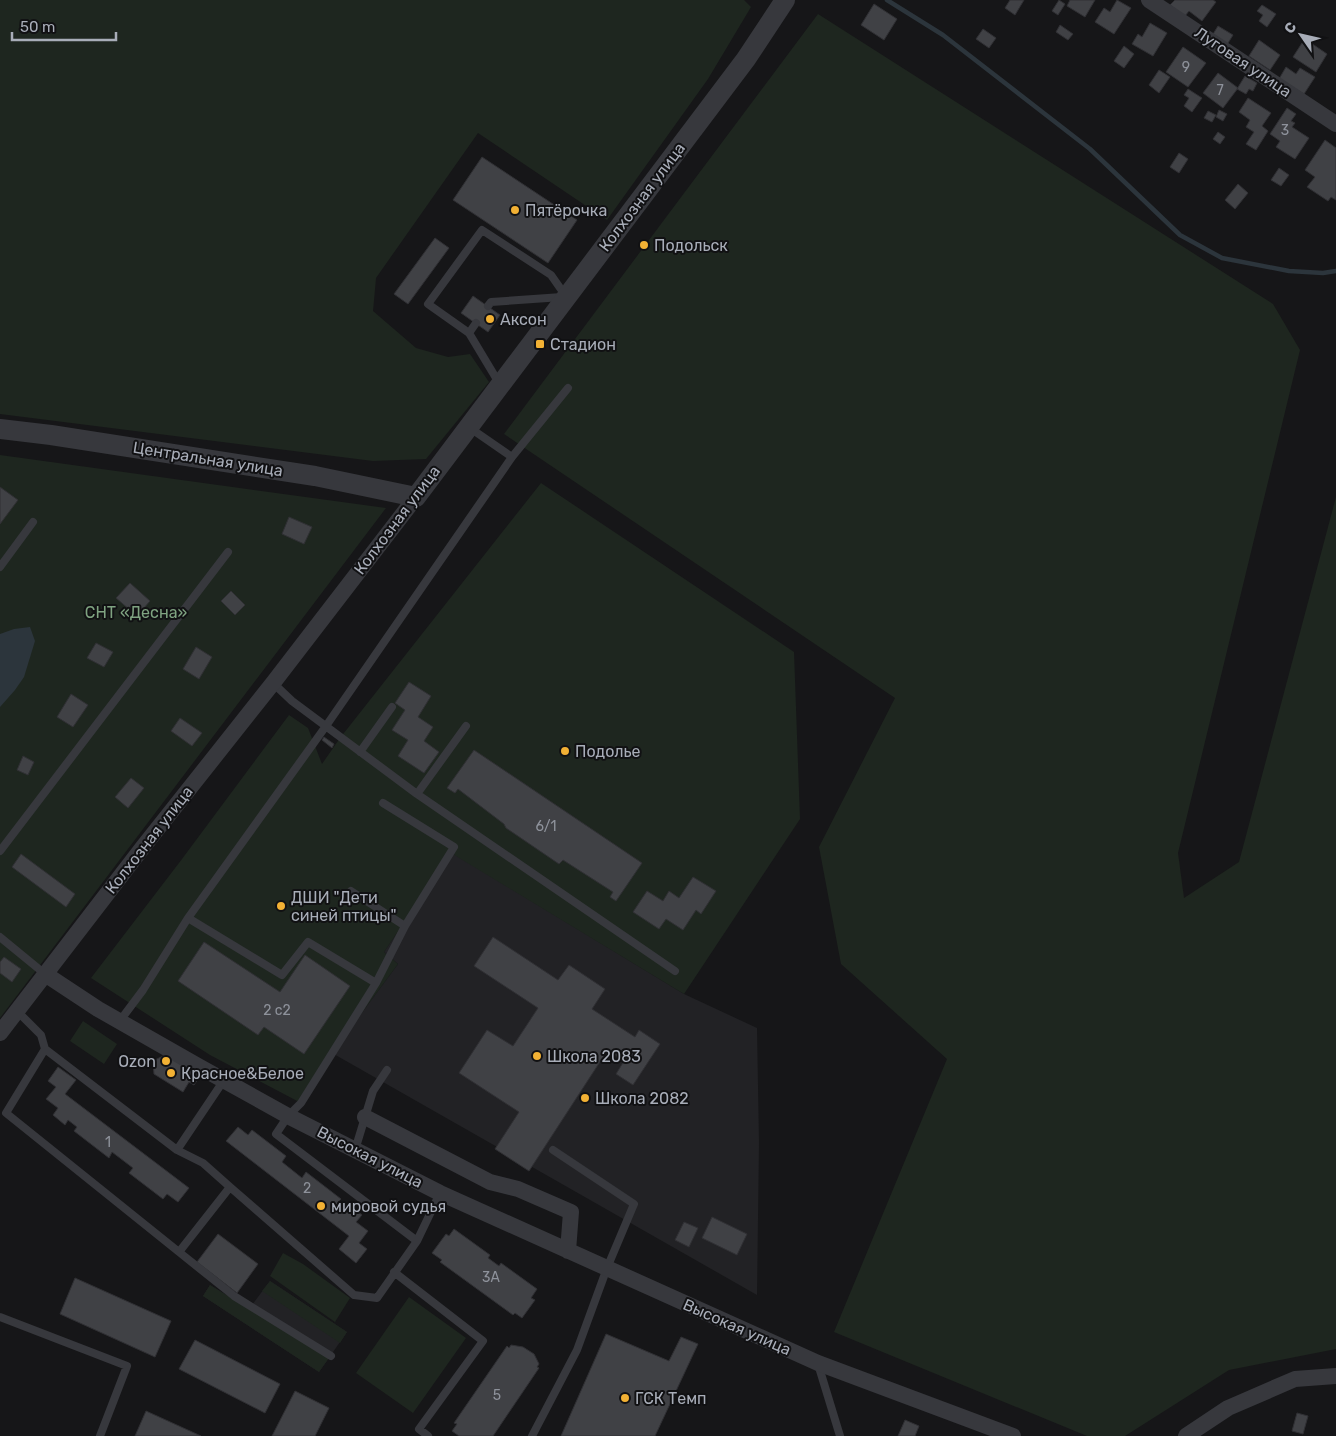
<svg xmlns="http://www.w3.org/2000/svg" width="1336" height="1436" viewBox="0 0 1336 1436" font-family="Rubik,sans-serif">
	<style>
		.built { fill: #222225 }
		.green { fill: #1e261f }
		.water { fill: #2c353c }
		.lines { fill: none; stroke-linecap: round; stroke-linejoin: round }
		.stream { stroke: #2c353c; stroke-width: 4.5 }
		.building { fill: #404145; stroke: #303034 }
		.service { stroke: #37383d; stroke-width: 8 }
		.minor { stroke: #37383d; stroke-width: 16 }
		.tertiary { stroke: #37383d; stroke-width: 20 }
		.poi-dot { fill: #f2b134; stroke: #111113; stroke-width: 2 }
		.labels { text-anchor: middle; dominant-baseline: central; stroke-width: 4; stroke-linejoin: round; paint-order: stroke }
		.number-label { font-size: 14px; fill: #8e929b }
		.street-label { font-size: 16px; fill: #a8adb8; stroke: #111113 }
		.poi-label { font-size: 16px; fill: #a8adb8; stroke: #111113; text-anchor: start }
		.park-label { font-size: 16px; fill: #7fa381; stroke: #111113 }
	</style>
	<rect width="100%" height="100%" fill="#161618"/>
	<path class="built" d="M451,852L684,994L757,1028L759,1143L757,1295L332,1053L398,964L384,952Z
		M270,1281L347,1332L319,1372L203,1296L210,1285L249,1309Z"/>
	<path class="green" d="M0,0H744L751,7L708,79L607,220L478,133L376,278L373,311L416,348L448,357L470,354L489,382L426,459L373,461L0,414Z
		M818,14L1273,304L1300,350L1178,853L1184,898L1239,862L1336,497V1349L1229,1370L1125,1436H1087L834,1332L947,1059L841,964L819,847L895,698L504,434Z
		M0,455L386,508L0,1018Z
		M541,483L794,652L800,819L684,994L451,853L384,952L398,964L332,1053L301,1103L210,1055L91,978L182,859L289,715L308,728L322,764L340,738Z
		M83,1021L117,1044L104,1064L70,1041Z
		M283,1253L303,1264L350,1298L335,1322L270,1276Z
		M270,1281L347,1332L340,1343L262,1291Z
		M210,1285L329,1358L319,1372L203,1296Z
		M409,1297L466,1338L413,1413L356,1373Z"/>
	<path class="water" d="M30,627L35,641L24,677L15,690L0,707V634L14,629Z"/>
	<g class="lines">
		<path class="stream" d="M887,0L943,35L1090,149L1180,235L1222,258L1289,271L1323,273L1336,271"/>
	</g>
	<path class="building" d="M1010,0H1024L1015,15L1005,8Z
		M1059,0L1065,4L1058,15L1052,11Z
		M1070,0H1095L1085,17L1067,6Z
		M1117,0L1131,8L1114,34L1095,22L1104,8L1110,12Z
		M1175,0H1213L1216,2L1202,21L1189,11L1185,16L1170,5Z
		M874,4L897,19L884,40L861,25Z
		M1262,5L1276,14L1267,27L1259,21L1263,15L1257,11Z
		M1150,23L1167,33L1153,56L1132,44L1138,34L1142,37Z
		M1060,25L1073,34L1068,40L1056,32Z
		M1218,26L1233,35L1225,48L1210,39Z
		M983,29L996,38L989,48L976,39Z
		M1259,40L1280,55L1270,70L1249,56Z
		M1302,43L1308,47L1311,43L1327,54L1316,72L1293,57Z
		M1124,46L1134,54L1124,68L1114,61Z
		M1183,47L1206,63L1188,87L1166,72Z
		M1286,67L1296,74L1300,68L1315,77L1304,94L1279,79Z
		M1159,70L1170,77L1159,93L1149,85Z
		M1218,73L1238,88L1223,108L1203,93Z
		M1245,76L1257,83L1253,91L1249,89L1246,94L1237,89Z
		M1188,89L1202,98L1192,112L1184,106L1189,98L1184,95Z
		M1248,98L1271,113L1262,126L1268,131L1256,150L1246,144L1254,132L1246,127L1250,120L1239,112Z
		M1287,108L1296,114L1291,121L1295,123L1292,127L1309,138L1295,159L1276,147L1280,141L1270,134Z
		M1219,110L1227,114L1223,121L1216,117Z
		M1208,111L1216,115L1212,122L1204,118Z
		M1218,132L1225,137L1220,144L1213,139Z
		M1325,140L1336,148V200L1331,197L1328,201L1307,187L1315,177L1305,170Z
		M1179,153L1188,159L1179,173L1170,167Z
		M482,157L577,220L548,263L453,200Z
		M1279,168L1289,175L1281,186L1271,180Z
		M1238,184L1248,193L1235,209L1225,200Z
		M435,238L449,248L408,304L394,294Z
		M473,296L500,315L488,332L461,313Z
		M0,487L18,500L0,524Z
		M289,517L312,527L304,544L282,534Z
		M130,583L150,601L137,616L116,598Z
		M231,591L245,605L235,615L221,601Z
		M96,643L113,652L104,667L87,658Z
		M196,647L212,657L199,679L183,669Z
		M409,682L431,696L418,717L433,727L424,741L439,752L424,773L398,756L408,740L392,730L405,710L395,703Z
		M71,694L88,705L73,727L57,717Z
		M180,718L202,733L192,746L171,731Z
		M324,737L334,744L332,748L322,740Z
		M474,750L642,863L616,901L610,897L613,892L563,860L559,864L506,828L504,824L458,789L455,793L447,788Z
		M23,756L34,762L28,775L17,770Z
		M131,778L144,788L128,808L115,797Z
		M21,854L75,894L66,907L12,867Z
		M693,877L716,891L701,914L696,910L683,930L666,919L659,929L633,912L647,891L663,901L669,891L679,898Z
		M493,937L558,980L569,965L605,989L592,1009L635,1037L639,1030L660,1044L633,1085L616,1074L624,1061L607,1051L529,1171L495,1149L519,1112L459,1073L487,1030L513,1046L538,1008L474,966Z
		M204,942L280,992L305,955L350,986L304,1054L264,1027L258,1035L178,981Z
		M4,957L21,969L12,982L0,973V962Z
		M165,1055L200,1076L194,1085L189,1082L183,1092L154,1074L153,1061Z
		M58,1067L76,1080L65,1094L189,1188L178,1202L167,1194L163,1199L129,1173L133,1168L112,1152L109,1158L74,1131L77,1127L68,1120L65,1125L53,1115L58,1108L46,1099L56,1087L48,1081Z
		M238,1127L248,1135L252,1130L286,1156L282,1162L302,1178L306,1172L341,1199L337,1203L346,1210L350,1206L362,1215L356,1222L368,1231L359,1243L367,1249L356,1263L339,1249L349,1236L226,1141Z
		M712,1217L747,1234L737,1255L702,1238Z
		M684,1222L698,1228L689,1247L675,1240Z
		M454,1229L490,1255L488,1258L499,1266L501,1263L537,1289L531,1298L535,1300L522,1318L515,1313L513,1315L440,1262L442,1260L432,1253L446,1234L449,1236Z
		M218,1234L258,1264L237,1293L197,1262Z
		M75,1278L171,1321L155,1357L60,1314Z
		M606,1334L669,1361L681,1337L698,1344L655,1436H561Z
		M195,1340L280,1384L265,1413L179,1369Z
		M511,1345L523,1347L534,1354L539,1364L537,1367L539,1368L493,1436H459L452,1431L457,1424L454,1423L507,1346L509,1348Z
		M295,1391L329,1408L315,1436H272Z
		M146,1411L201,1436H135Z
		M1297,1413L1308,1416L1303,1434L1292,1431Z
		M905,1420L919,1426L915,1436H898Z"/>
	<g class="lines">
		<path class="service" d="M488,306L491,302L562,297
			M476,323L469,333L499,383
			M469,333L428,304L482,230L551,275L565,295
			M470,428L512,457
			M0,567L33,522
			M273,683L292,701L417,794L675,971
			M360,752L392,707
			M417,794L466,726
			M0,851L228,552
			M351,891L405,926
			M188,918L326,726L512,457L568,388
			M0,937L45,974
			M17,1011L41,1035L45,1049L6,1113L179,1252L230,1187L354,1295L377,1298L417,1241L276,1134L288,1116L301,1103L376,983L405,926L454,847L383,803
			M119,1022L143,990L188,918L282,975L308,942L376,983
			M45,1049L177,1150L203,1163L230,1187
			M177,1150L224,1080
			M355,1150L373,1091L387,1070
			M417,1241L440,1193
			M179,1252L234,1296L331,1356
			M394,1272L483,1341L419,1429L428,1436
			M0,1317L127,1366L100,1436
			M818,1364L840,1436
			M532,1436L577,1350L607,1268L634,1204L553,1150"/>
		<path class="minor" d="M1149,0L1336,124
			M45,974L98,1009L198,1066L288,1116L440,1193L818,1363L1013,1436
			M0,1033L143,847L273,683L416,497
			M365,1117L490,1182L518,1189L571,1212L568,1251
			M1186,1436L1228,1408L1295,1379L1336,1376"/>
		<path class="tertiary" d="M0,429L51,435L315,476L416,497L746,59L785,0"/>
	</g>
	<g class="poi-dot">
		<circle cx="515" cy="210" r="5"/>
		<circle cx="644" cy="245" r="5"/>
		<circle cx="490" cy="319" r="5"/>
		<rect x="535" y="339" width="10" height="10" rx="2.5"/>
		<circle cx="565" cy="751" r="5"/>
		<circle cx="281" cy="906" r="5"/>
		<circle cx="537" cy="1056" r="5"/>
		<circle cx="166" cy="1061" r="5"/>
		<circle cx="171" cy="1073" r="5"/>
		<circle cx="585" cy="1098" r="5"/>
		<circle cx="321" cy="1206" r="5"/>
		<circle cx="625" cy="1398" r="5"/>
	</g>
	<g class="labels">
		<g class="number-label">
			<text x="1186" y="67">9</text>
			<text x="1220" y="90">7</text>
			<text x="1285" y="130">3</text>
			<text x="546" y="826">6/1</text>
			<text x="277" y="1010">2 с2</text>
			<text x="108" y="1142">1</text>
			<text x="307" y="1188">2</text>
			<text x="491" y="1277">3А</text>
			<text x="497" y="1395">5</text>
		</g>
		<g class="street-label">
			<text transform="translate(1243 62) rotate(34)">Луговая улица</text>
			<text transform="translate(642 197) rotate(-53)">Колхозная улица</text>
			<text transform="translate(208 459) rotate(9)">Центральная улица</text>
			<text transform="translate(397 520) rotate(-53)">Колхозная улица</text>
			<text transform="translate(149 840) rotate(-52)">Колхозная улица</text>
			<text transform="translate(370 1157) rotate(27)">Высокая улица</text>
			<text transform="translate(737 1327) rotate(24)">Высокая улица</text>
		</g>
		<g class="poi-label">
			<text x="525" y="210">Пятёрочка</text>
			<text x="654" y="245">Подольск</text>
			<text x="500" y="319">Аксон</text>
			<text x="550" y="344">Стадион</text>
			<text x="575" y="751">Подолье</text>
			<text x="291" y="897">ДШИ "Дети<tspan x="291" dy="18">синей птицы"</tspan></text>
			<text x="547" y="1056">Школа 2083</text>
			<text x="156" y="1061" text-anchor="end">Ozon</text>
			<text x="181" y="1073">Красное&amp;Белое</text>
			<text x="595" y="1098">Школа 2082</text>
			<text x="331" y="1206">мировой судья</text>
			<text x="635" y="1398">ГСК Темп</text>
		</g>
		<g class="park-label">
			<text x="136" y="612">СНТ «Десна»</text>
		</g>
	</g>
	<g transform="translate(1301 35) rotate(304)" stroke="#111113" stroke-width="4" paint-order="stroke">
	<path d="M0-4L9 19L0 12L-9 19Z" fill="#a8adb8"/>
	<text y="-8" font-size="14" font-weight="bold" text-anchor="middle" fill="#a8adb8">С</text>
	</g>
	<path d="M12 32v8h104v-8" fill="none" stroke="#a8adb8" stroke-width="2.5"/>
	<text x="20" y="32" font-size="15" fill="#a8adb8" stroke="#111113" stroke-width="4" paint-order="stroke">50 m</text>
</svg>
